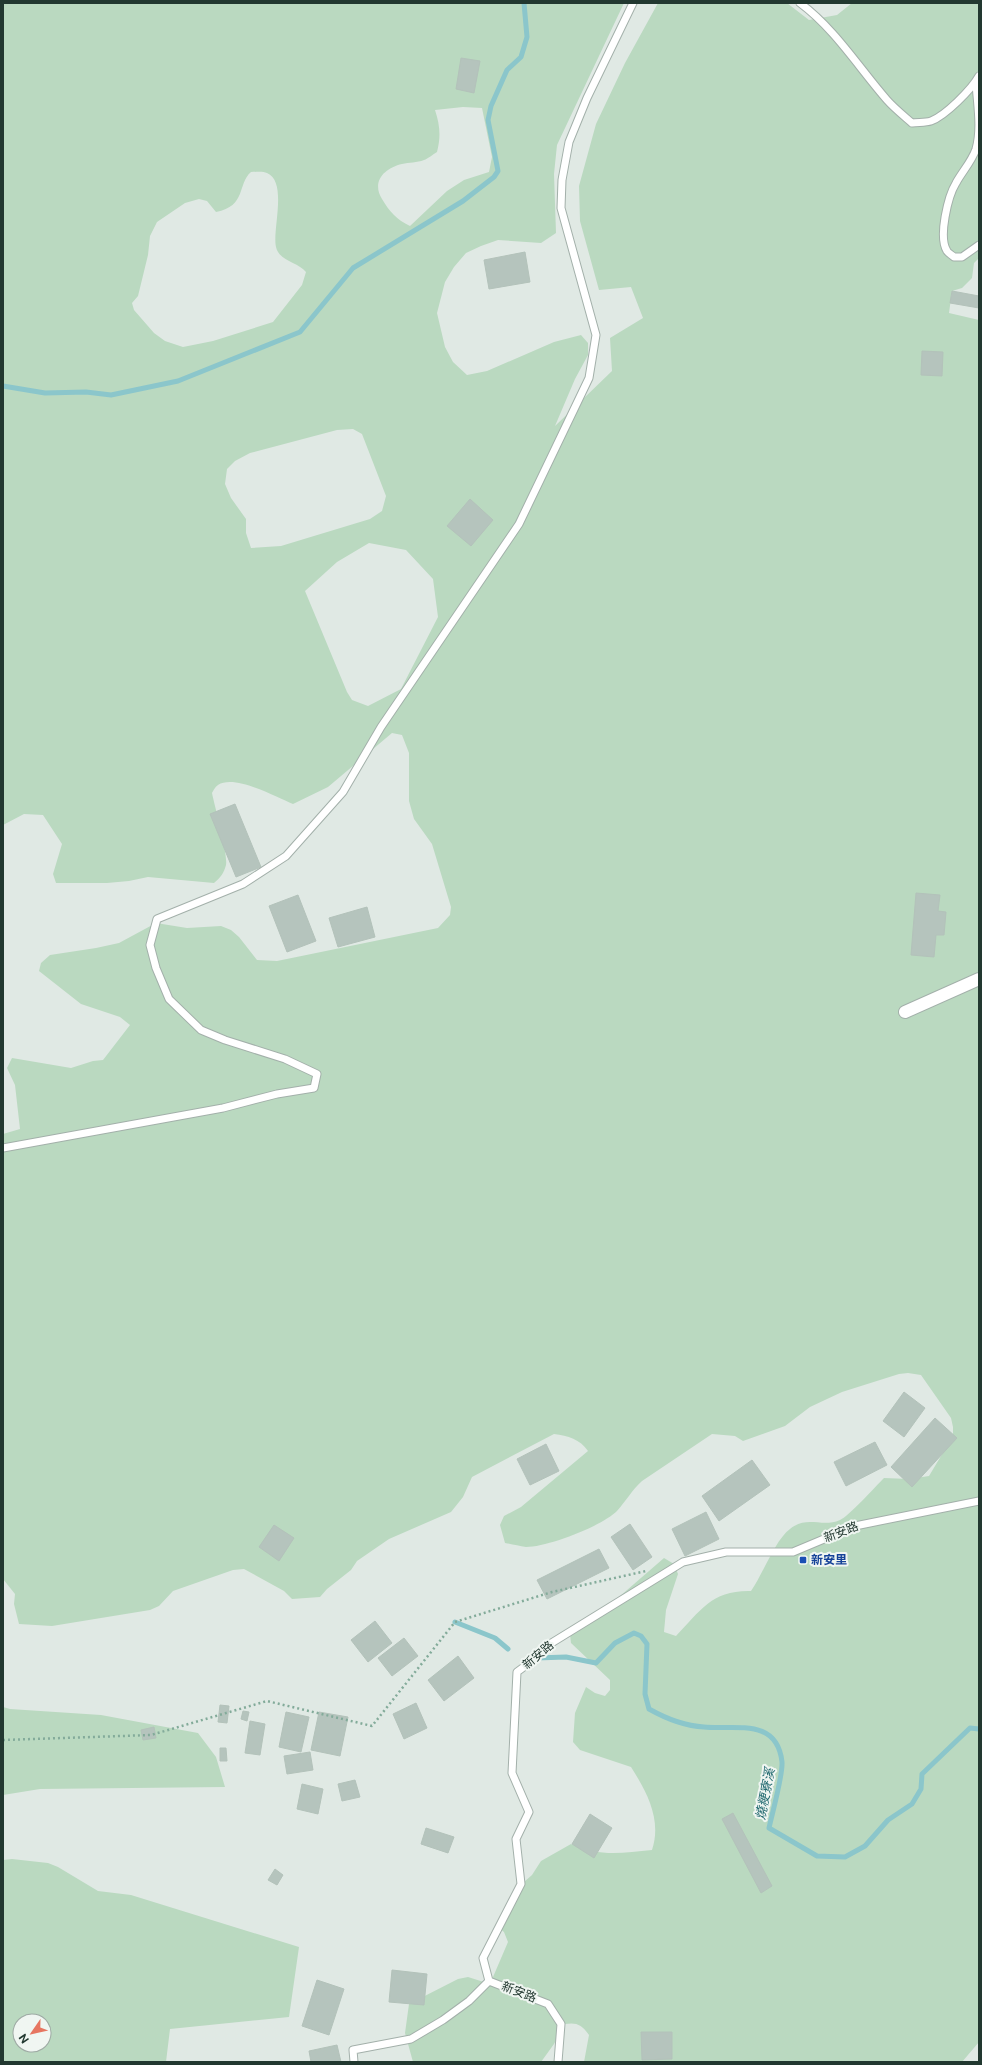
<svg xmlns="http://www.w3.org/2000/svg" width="982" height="2065" viewBox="0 0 982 2065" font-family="'Public Sans','Noto Sans TC',sans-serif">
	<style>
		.green { fill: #bad9c0; fill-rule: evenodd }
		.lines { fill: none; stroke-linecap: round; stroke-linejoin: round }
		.stream { stroke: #8bc6cb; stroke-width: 5 }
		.building { fill: #b5c4bd; stroke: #b3c2ba }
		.service-casing { stroke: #a3b0aa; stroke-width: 9 }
		.minor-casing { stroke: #a3b0aa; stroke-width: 14 }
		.path { stroke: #83ab9a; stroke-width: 2.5; stroke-dasharray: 2 3; stroke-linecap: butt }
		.service { stroke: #fff; stroke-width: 7 }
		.minor { stroke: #fff; stroke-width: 12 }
		.transit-dot { fill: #1a4fb4; stroke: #f0f6f2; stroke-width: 1.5 }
		.labels { text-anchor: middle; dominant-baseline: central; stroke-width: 4; stroke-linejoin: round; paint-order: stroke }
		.street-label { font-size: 12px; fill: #223830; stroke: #f0f6f2 }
		.transit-label { font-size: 12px; font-weight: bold; fill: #164399; stroke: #f0f6f2; text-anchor: start }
		.water-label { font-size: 13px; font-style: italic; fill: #21696f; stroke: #f0f6f2 }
	</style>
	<rect width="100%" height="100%" fill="#e0e9e4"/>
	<path class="green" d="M3,3H624L557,145L554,174L556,233L541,243L498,240L481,246L466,253L454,267L445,282L437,313L445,347L453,362L467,375L487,371L554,342L581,335L588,343V355L575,379L555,426L612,371L610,338L643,318L631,287L599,290L580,221L579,186L596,124L625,63L658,3H787L809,20L837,15L852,3H979V258L974,263L972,278L962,288L952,291L949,313L979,320V2042L962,2062H584L589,2035C582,2025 577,2022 565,2024L554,2044L541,2062H413L405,2033L409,2004L458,1979L468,1977L490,1984L508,1942L504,1932L497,1926L524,1882L532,1875L541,1861L571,1844C599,1857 622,1853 652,1850C662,1820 647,1792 631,1767L580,1750L573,1742L575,1713L586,1687L595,1693L605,1696L610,1690V1680L571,1643L570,1634L589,1623L664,1558L674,1564L678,1574L666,1610L664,1632L676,1636C701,1610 712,1590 751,1591C763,1574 775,1540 790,1529C807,1515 822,1528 840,1520C848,1517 876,1486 884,1478L909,1479L929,1476L953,1436V1427L951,1418L921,1375L908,1373L899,1374L842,1392L810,1407L785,1426L743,1441L735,1436L712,1434L642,1481C632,1490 626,1501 617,1511C602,1526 548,1547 526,1547C519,1546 512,1544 505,1543L500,1525L504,1516L521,1507L588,1451C580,1439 568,1436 554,1434L472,1477L463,1497L451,1512L389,1539L357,1561L351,1570L327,1589L320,1597L292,1599L284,1591L244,1569L233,1570L173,1591L159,1606L150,1610L52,1626L19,1624L14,1604L15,1594L3,1579V1134L20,1129L15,1085L7,1068L12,1058L71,1068L93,1061L103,1060L130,1025L120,1017L81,1004L39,971L41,963L50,955L96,948L119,943L156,923L187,928L221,926L231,930L239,937L257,960L277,961L438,928L450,915L451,907L432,844L414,819L409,801V753L402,735L392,733L328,787L293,804C276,797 235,774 218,785C215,787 213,791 212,793C215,808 228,853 226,865C224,873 220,878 214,883L148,877L129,881L107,883H56L53,874L62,844L43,815L24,814L3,825ZM463,107L482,108L492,157L489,172L464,180L447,191L410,226C397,220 389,211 382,199C371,181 385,168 402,164C409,162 417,163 424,160C428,159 433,154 437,152C441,137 440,125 435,110ZM251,172C256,172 263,171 267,173C288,182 272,230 276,247C279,261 298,262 306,272L302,285L273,322L213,341L183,347L165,341L154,333L134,310L132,303L138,296L148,255L150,236L157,222L185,203L199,199L207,201L216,212C247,206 237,184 251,172ZM353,429L362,434L386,496L382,511L370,519L281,546L251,548L246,533V519L231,498L225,484L227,469L235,461L250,453L337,430ZM369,543L406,550L433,579L438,617L401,689L368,706L352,700L347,692L305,591L337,562Z
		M3,1707L10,1709L101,1715L198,1733L216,1757L225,1787L40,1789L3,1795Z
		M12,1859L48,1863L58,1867L98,1891L131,1895L299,1947L289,2017L170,2029L166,2062H3V1860ZM20,2021H44V2045H20Z"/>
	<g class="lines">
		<path class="stream" d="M3,386L45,393L86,392L111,395L178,381L300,332L353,268L463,201L494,177L498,171L488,120L491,106L507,70L521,57L527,37L524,3
			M455,1622L495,1638L508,1649
			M536,1658L566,1657L596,1663L615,1643L634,1633L641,1636L647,1644L645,1694L649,1709C665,1718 685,1726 704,1727C735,1730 777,1717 782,1762C783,1775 772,1814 769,1828L817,1856L845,1857L865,1846L888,1820L912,1804L921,1789L922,1774L970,1728L979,1729"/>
	</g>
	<path class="building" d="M461,58L480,61L474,93L456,89Z
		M525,252L530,282L489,289L484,260Z
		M952,291L979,296V308L950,303Z
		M922,351L943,352L942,376L921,375Z
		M470,499L493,520L471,546L447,526Z
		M235,804L261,867L236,877L210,814Z
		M916,893L940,895L938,911L946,912L944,935H936L934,957L911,955Z
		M298,895L316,941L287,952L269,906Z
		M367,907L375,937L338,947L329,918Z
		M904,1392L925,1408L904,1437L883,1421Z
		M935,1418L957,1438L912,1487L891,1467Z
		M875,1442L887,1465L846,1486L834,1462Z
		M546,1444L559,1471L530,1485L517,1459Z
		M752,1460L770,1485L719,1521L702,1496Z
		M706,1512L719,1539L685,1556L672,1529Z
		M630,1524L652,1557L633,1570L611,1537Z
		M274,1525L294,1538L279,1561L259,1547Z
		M599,1549L609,1568L547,1599L537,1580Z
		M375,1621L392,1643L368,1662L351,1640Z
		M404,1638L418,1656L392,1676L378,1658Z
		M458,1656L474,1678L444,1701L428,1680Z
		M416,1703L427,1728L404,1739L393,1714Z
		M220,1705L229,1706L227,1723L218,1722Z
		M243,1711L249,1712L247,1721L241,1719Z
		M286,1712L309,1717L301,1752L279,1747Z
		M319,1712L348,1717L340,1756L311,1750Z
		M250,1721L265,1724L260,1755L245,1753Z
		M154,1727L156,1738L143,1740L141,1730Z
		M220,1748H226L227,1761H220Z
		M310,1752L313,1770L287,1774L284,1756Z
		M355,1780L360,1797L342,1801L338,1784Z
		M302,1784L323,1789L318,1814L297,1809Z
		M733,1813L772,1886L761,1893L722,1819Z
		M590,1814L612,1828L594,1858L572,1844Z
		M426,1828L454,1837L448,1853L421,1844Z
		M275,1869L283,1875L277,1885L268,1880Z
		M392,1970L427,1974L424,2005L389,2002Z
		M317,1980L344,1989L329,2035L302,2026Z
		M641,2032H672V2059L642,2060Z
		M337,2045L341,2062H311L309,2051Z"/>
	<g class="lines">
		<g class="service-casing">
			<path id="service" d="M800,3C835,29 859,68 887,100C894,108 904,116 912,123C918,122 925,123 931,121C945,116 972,89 979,76
				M976,82C977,103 982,128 976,149C972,161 962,172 956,183C948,196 938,237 947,251C948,253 952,255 954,257H962L979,245
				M3,1148L223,1108L277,1094L314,1088L317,1074L285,1059L225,1040L201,1030L169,999L156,968L150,945L157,919L243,884L286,856L343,792L381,727L519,524L589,378L596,335L561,208L562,180L569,142L587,98L633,3
				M354,2062L353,2050L411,2039L443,2020L469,2001L489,1981
				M558,2062L561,2024L548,2004L489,1981L483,1958L521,1884L516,1839L529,1812L512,1773L517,1672L536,1658L545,1647L683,1562L726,1552H793L855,1526L979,1501"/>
		</g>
		<g class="minor-casing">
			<path id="minor" d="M905,1012L979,979"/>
		</g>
		<path class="path" d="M3,1740L151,1735L267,1701L372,1726L455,1622L552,1592L646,1571"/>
		<use href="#service" class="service"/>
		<use href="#minor" class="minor"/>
	</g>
	<rect class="transit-dot" x="799" y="1556" width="8" height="8" rx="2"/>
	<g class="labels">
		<g class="street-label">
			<text transform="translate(841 1532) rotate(-21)">新安路</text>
			<text transform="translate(538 1655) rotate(-40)">新安路</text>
			<text transform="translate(519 1992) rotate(21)">新安路</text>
		</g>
		<g class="transit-label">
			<text x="811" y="1560">新安里</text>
		</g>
		<g class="water-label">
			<text transform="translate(765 1794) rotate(-79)">燒粳寮溪</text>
		</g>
	</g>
	<rect width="982" height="2065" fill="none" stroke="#223830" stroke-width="8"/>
	<g transform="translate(32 2033) rotate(236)"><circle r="19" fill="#f0f6f2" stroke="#9eaaa4"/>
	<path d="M0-3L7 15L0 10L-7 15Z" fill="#e67661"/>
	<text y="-6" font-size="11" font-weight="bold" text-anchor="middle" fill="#223830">N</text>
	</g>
</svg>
